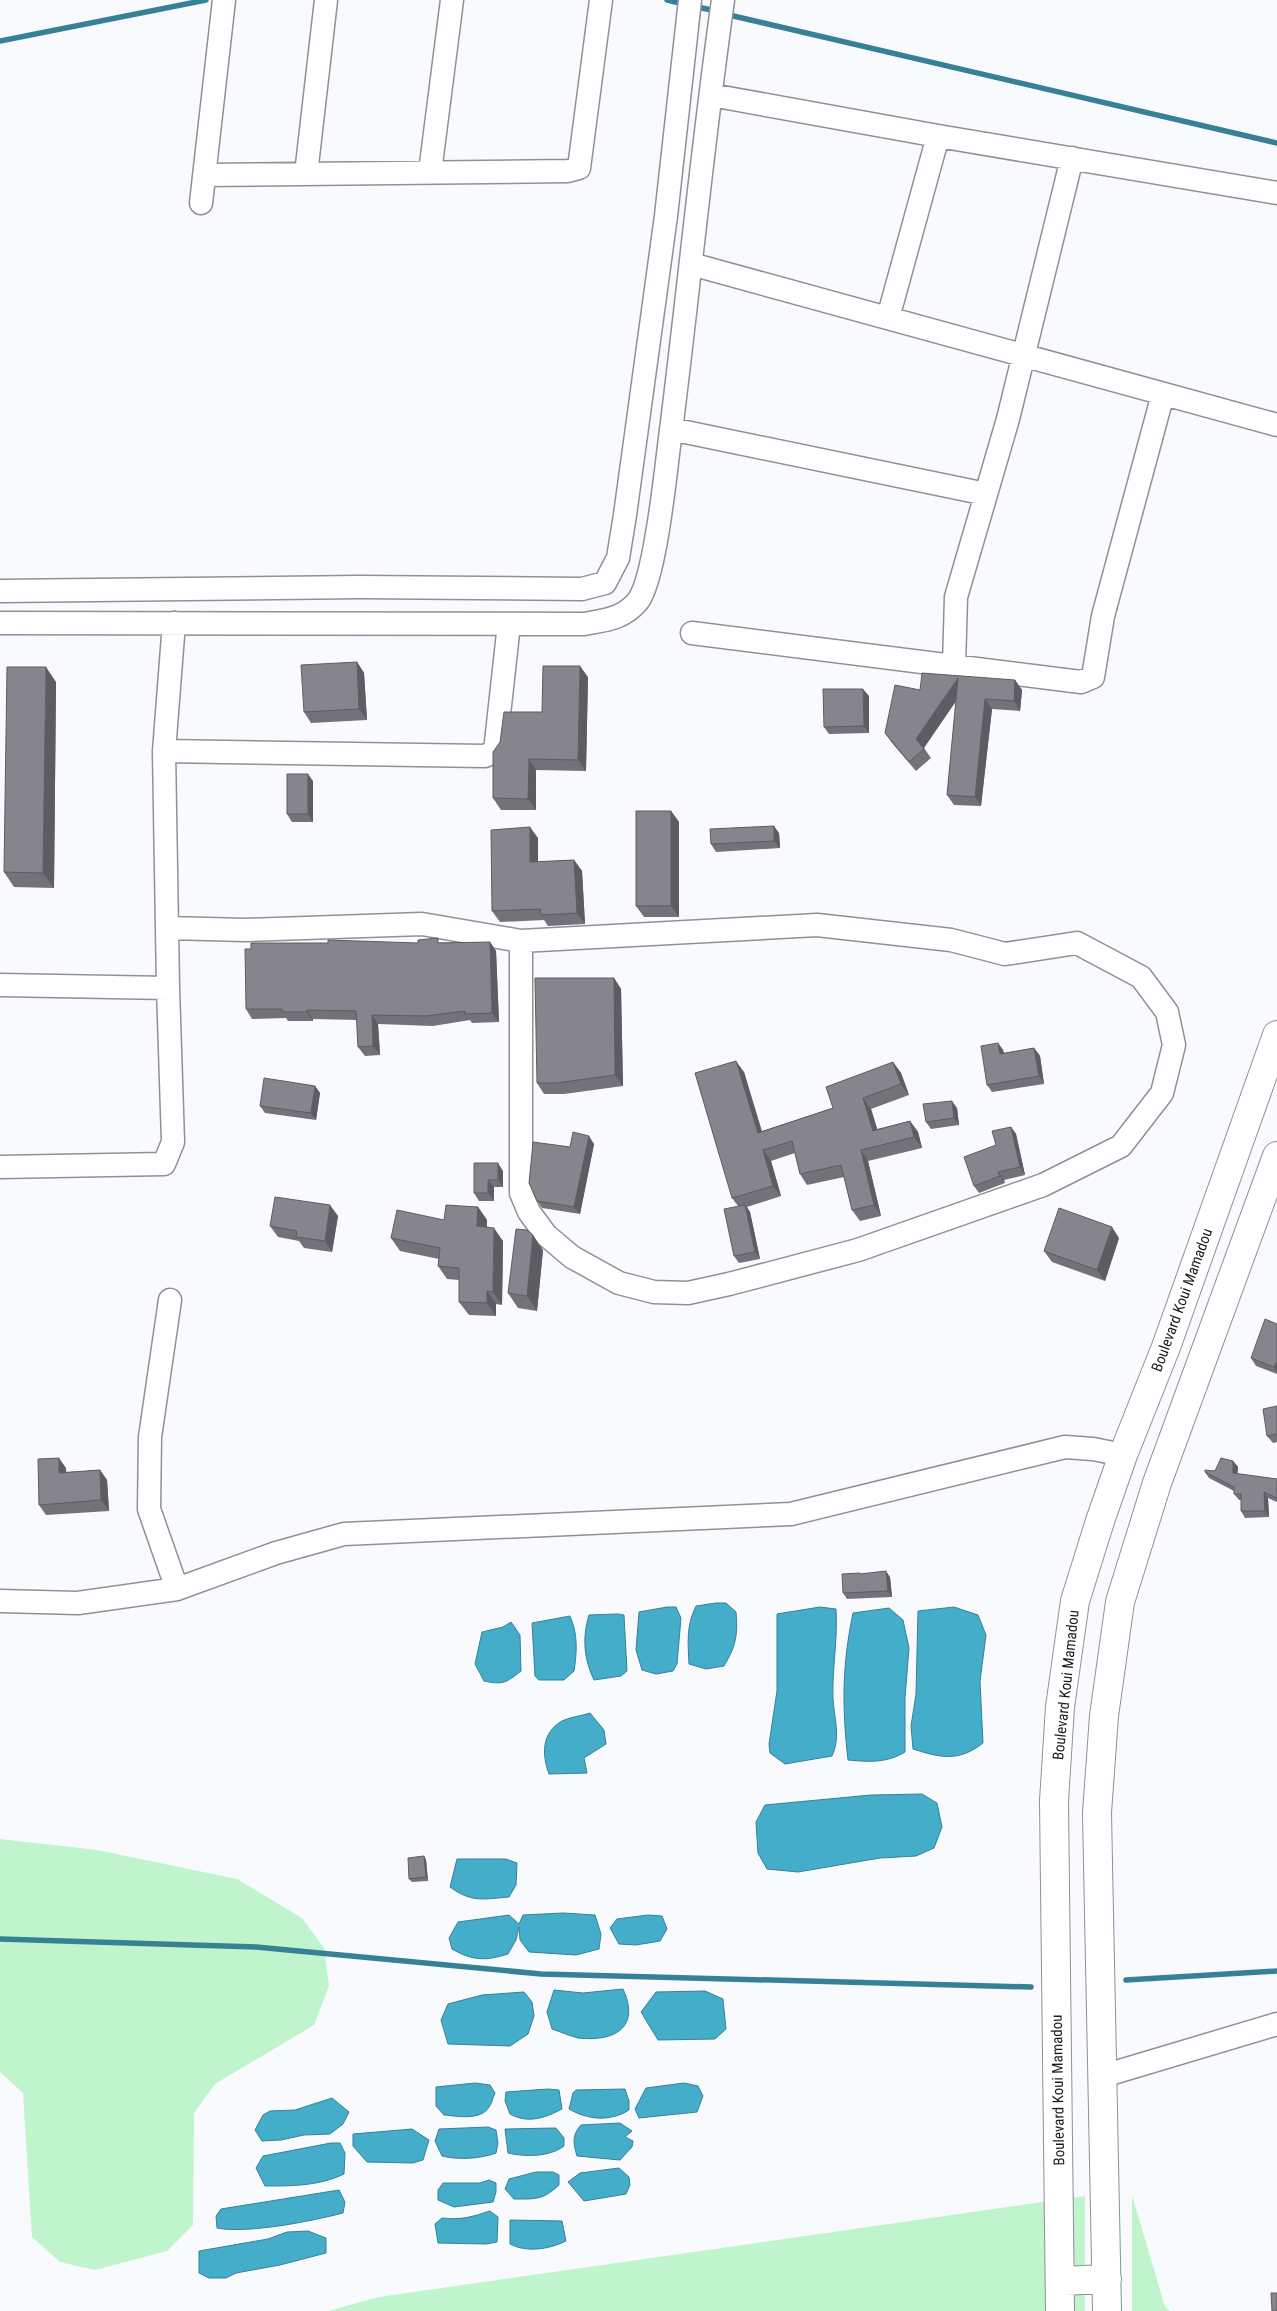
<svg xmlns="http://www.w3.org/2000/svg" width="1277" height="2311" viewBox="0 0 1277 2311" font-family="'Roboto Condensed',sans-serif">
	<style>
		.green { fill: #bff4cc }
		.water { fill: #44adca; stroke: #378196 }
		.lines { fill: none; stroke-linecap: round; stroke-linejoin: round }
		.stream { stroke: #378196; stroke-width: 5.5 }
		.minor-casing { stroke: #8f9099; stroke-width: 25 }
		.major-casing { stroke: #8f9099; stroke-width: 30 }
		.minor { stroke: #fff; stroke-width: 22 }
		.major { stroke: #fff; stroke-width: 28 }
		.wall { fill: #737278 }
		.shaded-wall { fill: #5e5c62 }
		.building { fill: #86848c; stroke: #5e5c62 }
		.labels { text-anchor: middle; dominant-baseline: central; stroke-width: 4; stroke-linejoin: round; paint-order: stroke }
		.street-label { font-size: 15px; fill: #191a1d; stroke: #fff }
	</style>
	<rect width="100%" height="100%" fill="#f9fafe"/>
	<path class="green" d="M0,1839L97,1850L237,1879L302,1918L324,1948L329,1986L314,2025L215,2084L194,2113L193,2225L167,2251L95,2270L60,2262L32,2237L23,2093L0,2072Z
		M1132,2195L1165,2307L1170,2311H1132Z
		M1085,2196V2311H328L379,2297Z"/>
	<path class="water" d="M716,1603H726L736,1612C738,1635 736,1646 724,1666L706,1669L689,1664C688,1642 686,1626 696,1606Z
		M667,1607H676L681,1618L677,1664L673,1671L656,1674L642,1670L636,1650L639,1612Z
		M820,1607L836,1609C838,1639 832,1668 833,1698C834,1718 841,1737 832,1756L785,1764L770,1753L769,1744L777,1691V1614Z
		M954,1607L978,1615L986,1635L980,1681L983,1743C959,1762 941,1758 913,1749L911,1726L916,1694L918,1611Z
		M889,1608L903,1620L909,1648L905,1698V1752C887,1763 870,1762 848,1760C842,1706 842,1666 853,1613Z
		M618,1614L624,1615L627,1671L621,1676L594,1680C584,1659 582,1638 589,1615Z
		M570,1616C578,1634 577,1652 574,1671L564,1680H539L535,1676L532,1623Z
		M511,1622L520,1635L521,1671C506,1683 503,1685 484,1681L475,1664L482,1632L503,1627Z
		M590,1713L604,1730L606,1744L584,1758L587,1773L549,1774C542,1755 541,1733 562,1721C570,1717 581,1716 590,1713Z
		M922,1794L937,1803L942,1827L934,1848L916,1856L880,1858L798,1872L767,1869L758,1853L756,1822L765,1805L871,1795Z
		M457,1859H506L517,1863L516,1885L509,1897C483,1899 472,1903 450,1887Z
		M563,1913L595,1915L601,1934L599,1949L576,1955L529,1952L520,1940L519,1927L516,1940L508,1954C486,1961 473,1961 452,1949L449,1938L458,1922L509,1915L519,1924L523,1915Z
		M648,1915L662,1916L667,1929L660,1941L636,1945L619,1944L610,1928L617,1919Z
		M623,1989C641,2028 614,2042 578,2038C570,2036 561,2032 552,2029L547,2012L554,1990L583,1993Z
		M705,1991L723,1999L726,2029L715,2039L658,2040L641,2012L656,1992Z
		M524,1992L532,2002L534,2016L528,2034L510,2046L448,2044L441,2020L448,2004L482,1995Z
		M475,2083L490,2085L495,2093C493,2097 492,2103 489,2107C481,2121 456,2116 444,2115L436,2106V2087Z
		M684,2083L698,2086L703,2096L697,2112L639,2118L635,2109L646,2088Z
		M548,2089L559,2090L562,2109C545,2118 528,2124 510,2114L505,2101L506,2092Z
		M625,2089L629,2101V2110C610,2122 588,2120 569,2109L573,2093L576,2090Z
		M332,2098L349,2112L343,2124L330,2134L304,2135L281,2140L262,2141L255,2130L263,2115L270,2111L295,2110Z
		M620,2123L632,2131L625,2137L633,2141L632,2147L620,2160L577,2156C573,2143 572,2135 581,2125Z
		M488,2127L496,2130L498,2143L496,2153C480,2159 458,2160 442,2156L435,2141L439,2129Z
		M556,2128L564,2138V2146C550,2157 525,2157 508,2153L505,2129Z
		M412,2129L429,2140L423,2160L413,2163L367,2162L353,2146V2134Z
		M331,2143H340L345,2153L344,2174C319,2186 292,2186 265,2186L256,2168L263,2156Z
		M619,2168L629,2177L630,2185L626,2194L584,2201L568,2182L580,2173Z
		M536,2172H553L559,2175V2185C543,2200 536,2199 514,2199L505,2189L509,2179Z
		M489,2180L496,2183V2192L493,2202L454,2207L438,2200V2190L443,2183H480Z
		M339,2190L345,2202L343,2213C312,2221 248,2234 217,2228L216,2216L221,2209Z
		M490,2211L498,2217L497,2242L486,2244L438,2243L435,2224L442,2218C463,2220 471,2217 490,2211Z
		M510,2220L562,2221L566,2241C550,2249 527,2253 510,2244Z
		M308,2231L326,2238V2253L280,2265L236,2273L226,2278H209L199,2273V2251L268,2239L287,2232Z"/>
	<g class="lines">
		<path class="stream" d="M667,0L684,4
			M693,6L716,11
			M725,14L1277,143
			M0,41L206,0
			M0,1939L256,1947L541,1974L1031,1987
			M1126,1980L1277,1971"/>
		<g class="minor-casing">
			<path id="minor" d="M711,95L938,136
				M430,172L452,0
				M306,174L326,0
				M205,175L568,171L579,168L601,0
				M201,203L224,0
				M691,264L1277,425
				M888,318L938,136L1277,193
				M671,429L986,494
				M0,591L359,587L582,589L605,583L618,558L625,515L666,216L690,0
				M0,623L584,624C606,620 623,619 638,601C655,578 665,478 669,446C688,298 702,148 723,0
				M692,633L1081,682L1093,677L1103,616L1163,394
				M954,666L956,597L1008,419L1072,158
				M164,751L485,756L495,751L509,624
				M168,928L245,930L422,924L521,941L817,925L951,940L1005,954L1077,943L1141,977L1167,1012L1174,1045L1162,1093L1121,1146L1043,1185L858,1250L729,1284L688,1293L654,1292L619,1283L572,1257L546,1235L529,1212L521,1193V941
				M0,985L168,988L164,751L174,623
				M0,1167L164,1164L173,1142L168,988
				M170,1300L150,1437L149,1509L177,1589
				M0,1601L78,1603L177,1589L276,1553L344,1534L791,1514L1065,1447L1093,1449L1123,1455
				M1103,2076L1277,2024"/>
		</g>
		<g class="major-casing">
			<path id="major" d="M1060,2281L1107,2279
				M1060,2311L1054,1801L1060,1707L1075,1601L1100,1521L1123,1455L1166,1347L1277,1035
				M1107,2311L1097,1813L1104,1716L1120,1602L1157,1483L1277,1156"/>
		</g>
		<use href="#minor" class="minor"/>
		<use href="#major" class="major"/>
	</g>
	<path class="wall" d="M357,662L364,673L367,720L311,723L304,712Z
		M588,677L586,771L536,770V810H501L493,798L542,712Z
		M1015,680L1022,690L1020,711L992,709L981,806L954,805L947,795L956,701L924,748L931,758L916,771L892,743L885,733L920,690Z
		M56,682L54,888L14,887L4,872Z
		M869,696V733L829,734L824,727Z
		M313,781V822H292L287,814Z
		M671,811L679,822V917H644L636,906Z
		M779,833L780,848L716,852L711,844Z
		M538,838V862L574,860L582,871L585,924L548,926L544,920L500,922L492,911Z
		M490,942L496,951L499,1022L472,1023L470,1020L433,1026L378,1024L380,1055L365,1056L358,1047L357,1020L313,1019V1021H288L286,1018L252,1019L246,1009L418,943Z
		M614,978L621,989L623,1086L564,1094H544L537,1083Z
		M998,1043L1003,1050L1004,1053L1034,1048L1040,1056L1044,1084L992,1092L987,1085Z
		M893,1062L901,1073L909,1095L871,1109L877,1129L910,1121L918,1132L922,1148L868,1161L881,1216L860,1221L852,1210L844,1177L807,1185L800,1174L795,1153L771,1161L781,1196L747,1207L750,1212L760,1259L739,1263L734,1256L738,1206L732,1198L744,1072L762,1131L833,1108Z
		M315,1086L320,1093L316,1120L265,1113L260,1106Z
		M957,1108L959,1125L931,1129L926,1122Z
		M1011,1127L1016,1134L1025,1175L1004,1180L1005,1183L979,1193L974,1186L996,1145Z
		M594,1144L580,1214L542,1208L537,1201L570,1147Z
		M474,1163L503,1171V1187H494V1201H479L474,1193Z
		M478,1207L487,1220V1227L503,1241L502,1305L496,1304V1316L469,1315L459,1302V1280L447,1279L438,1266L439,1259L400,1251L391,1238L444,1220Z
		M338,1216L332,1252L304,1248L299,1241L278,1237L270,1226Z
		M1119,1238L1105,1281L1052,1262L1044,1251Z
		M543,1250L537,1311L518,1308L508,1293Z
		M1277,1324V1374L1256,1366L1251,1358Z
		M1277,1406V1442L1273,1443L1267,1436Z
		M1233,1461L1238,1467L1237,1474L1277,1479V1502L1268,1498L1269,1517L1245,1518L1241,1511V1500H1239L1234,1494V1491L1209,1478L1205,1472L1215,1471Z
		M66,1468V1472L100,1470L107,1480L109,1511L46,1515L39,1505Z
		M861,1574L890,1577L892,1597L847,1599L843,1593Z
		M424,1856L426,1860L428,1881L412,1882L409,1879Z"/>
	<path class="shaded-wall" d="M357,662L364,673L367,720L359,709Z
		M580,666L588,677L586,771L578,760Z
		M46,667L56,682L54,888L43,873Z
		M958,678L965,688L923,749L916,739Z
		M1015,680L1022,690L1020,711L1014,701Z
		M863,689L869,696V733L864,726Z
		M985,699L992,709L981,806L975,797Z
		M529,759L536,770V810L528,799Z
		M308,774L313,781V822L308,814Z
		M671,811L679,822V917L671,906Z
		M774,826L779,833L780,848L774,841Z
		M530,827L538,838V873L530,862Z
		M574,860L582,871L585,924L577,913Z
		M490,942L496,951L499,1022L492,1013Z
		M614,978L621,989L623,1086L615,1075Z
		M307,1010L313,1019V1021L307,1012Z
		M372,1015L378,1024L380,1055L373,1046Z
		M998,1043L1003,1050L1005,1061L1000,1054Z
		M1034,1048L1040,1056L1044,1084L1039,1076Z
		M736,1061L744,1072L765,1144L758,1133Z
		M893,1062L901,1073L909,1095L901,1084Z
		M315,1086L320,1093L316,1120L311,1113Z
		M863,1098L871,1109L881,1141L873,1131Z
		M952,1101L957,1108L959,1125L954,1118Z
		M910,1121L918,1132L922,1148L914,1137Z
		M1011,1127L1016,1134L1025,1175L1020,1167Z
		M589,1136L594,1144L580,1214L574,1207Z
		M763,1150L771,1161L781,1196L773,1186Z
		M861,1150L868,1161L881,1216L874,1205Z
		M498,1163L503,1171V1187L498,1180Z
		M998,1172L1004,1180L1005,1183L1000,1176Z
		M488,1180L494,1187V1201L488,1193Z
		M330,1205L338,1216L332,1252L325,1241Z
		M745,1205L750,1212L760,1259L755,1252Z
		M478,1207L487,1220L486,1239L477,1226Z
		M1112,1227L1119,1238L1105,1281L1097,1270Z
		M494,1228L503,1241L502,1305L493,1292Z
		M533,1235L543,1250L537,1311L527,1296Z
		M487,1291L496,1304V1316L487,1303Z
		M1276,1363L1277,1365V1372L1274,1367Z
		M59,1458L66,1468L67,1483L59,1473Z
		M1233,1461L1238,1467L1237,1480L1233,1473Z
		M100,1470L107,1480L109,1511L101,1500Z
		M1264,1492L1268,1498L1269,1517L1265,1511Z
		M886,1571L890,1577L892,1597L888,1591Z
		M424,1856L426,1860L428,1881L426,1877Z"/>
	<path class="building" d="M357,662L359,709L304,712L301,665Z
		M543,666H580L578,760L529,759L528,799L493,798V752L500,742L504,712H542Z
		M7,667H46L43,873L4,872Z
		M922,673L1015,680L1014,701L985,699L975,797L947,795L958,678L916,739L924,749L909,762L885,733L895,685L920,690Z
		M823,689H863L864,726L824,727Z
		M287,774H308V814H287Z
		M636,811H671V906H636Z
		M774,826V841L711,844L710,829Z
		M530,827V862L574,860L577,913L541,915L540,909L492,911L491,830Z
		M438,938V943L490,942L492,1013L465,1014V1011L426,1016L372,1015L373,1046L358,1047L356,1011L307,1010V1012H282V1009H246L245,949H251V943H328V940L418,943V940Z
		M535,978H614L615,1075L557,1083H537Z
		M998,1043L1000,1054L1034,1048L1039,1076L987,1085L981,1046Z
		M736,1061L758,1133L833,1108L826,1087L893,1062L901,1084L863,1098L873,1131L910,1121L914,1137L861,1150L874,1205L852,1210L841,1165L800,1174L792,1141L763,1150L773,1186L732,1198L695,1073Z
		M264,1078L315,1086L311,1113L260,1106Z
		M952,1101L954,1118L926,1122L923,1104Z
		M1011,1127L1020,1167L998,1172L1000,1176L974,1186L964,1157L996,1145L992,1131Z
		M573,1132L589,1136L574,1207L537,1201L529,1183L533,1142L570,1147Z
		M474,1163H498V1180H488V1193H474Z
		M275,1197L330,1205L325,1241L296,1237L297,1231L270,1226Z
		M446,1205L478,1207L477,1226L494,1228L493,1292L487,1291V1303L459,1302V1268L438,1266L440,1248L391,1238L397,1210L444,1220Z
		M745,1205L755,1252L734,1256L724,1209Z
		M1059,1208L1112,1227L1097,1270L1044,1251Z
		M516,1229L527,1230L533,1235L527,1296L508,1293Z
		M1265,1319L1277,1324V1363H1276L1274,1367L1251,1358Z
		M1277,1406V1434L1267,1436L1263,1409Z
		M59,1458V1473L100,1470L101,1500L39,1505L38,1459Z
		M1221,1458L1233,1461V1473L1277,1479V1498L1264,1492L1265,1511H1241V1494H1234V1487L1205,1472V1470L1215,1471Z
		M886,1571L888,1591L843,1593L842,1574L860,1573V1574Z
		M424,1856L426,1877L409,1879L408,1858Z
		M1271,2293H1277V2311H1272Z"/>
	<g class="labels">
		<g class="street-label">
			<text transform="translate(1182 1300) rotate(-70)">Boulevard Koui Mamadou</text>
			<text transform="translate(1066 1685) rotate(-84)">Boulevard Koui Mamadou</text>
			<text transform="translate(1058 2090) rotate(-91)">Boulevard Koui Mamadou</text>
		</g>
	</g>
</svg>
